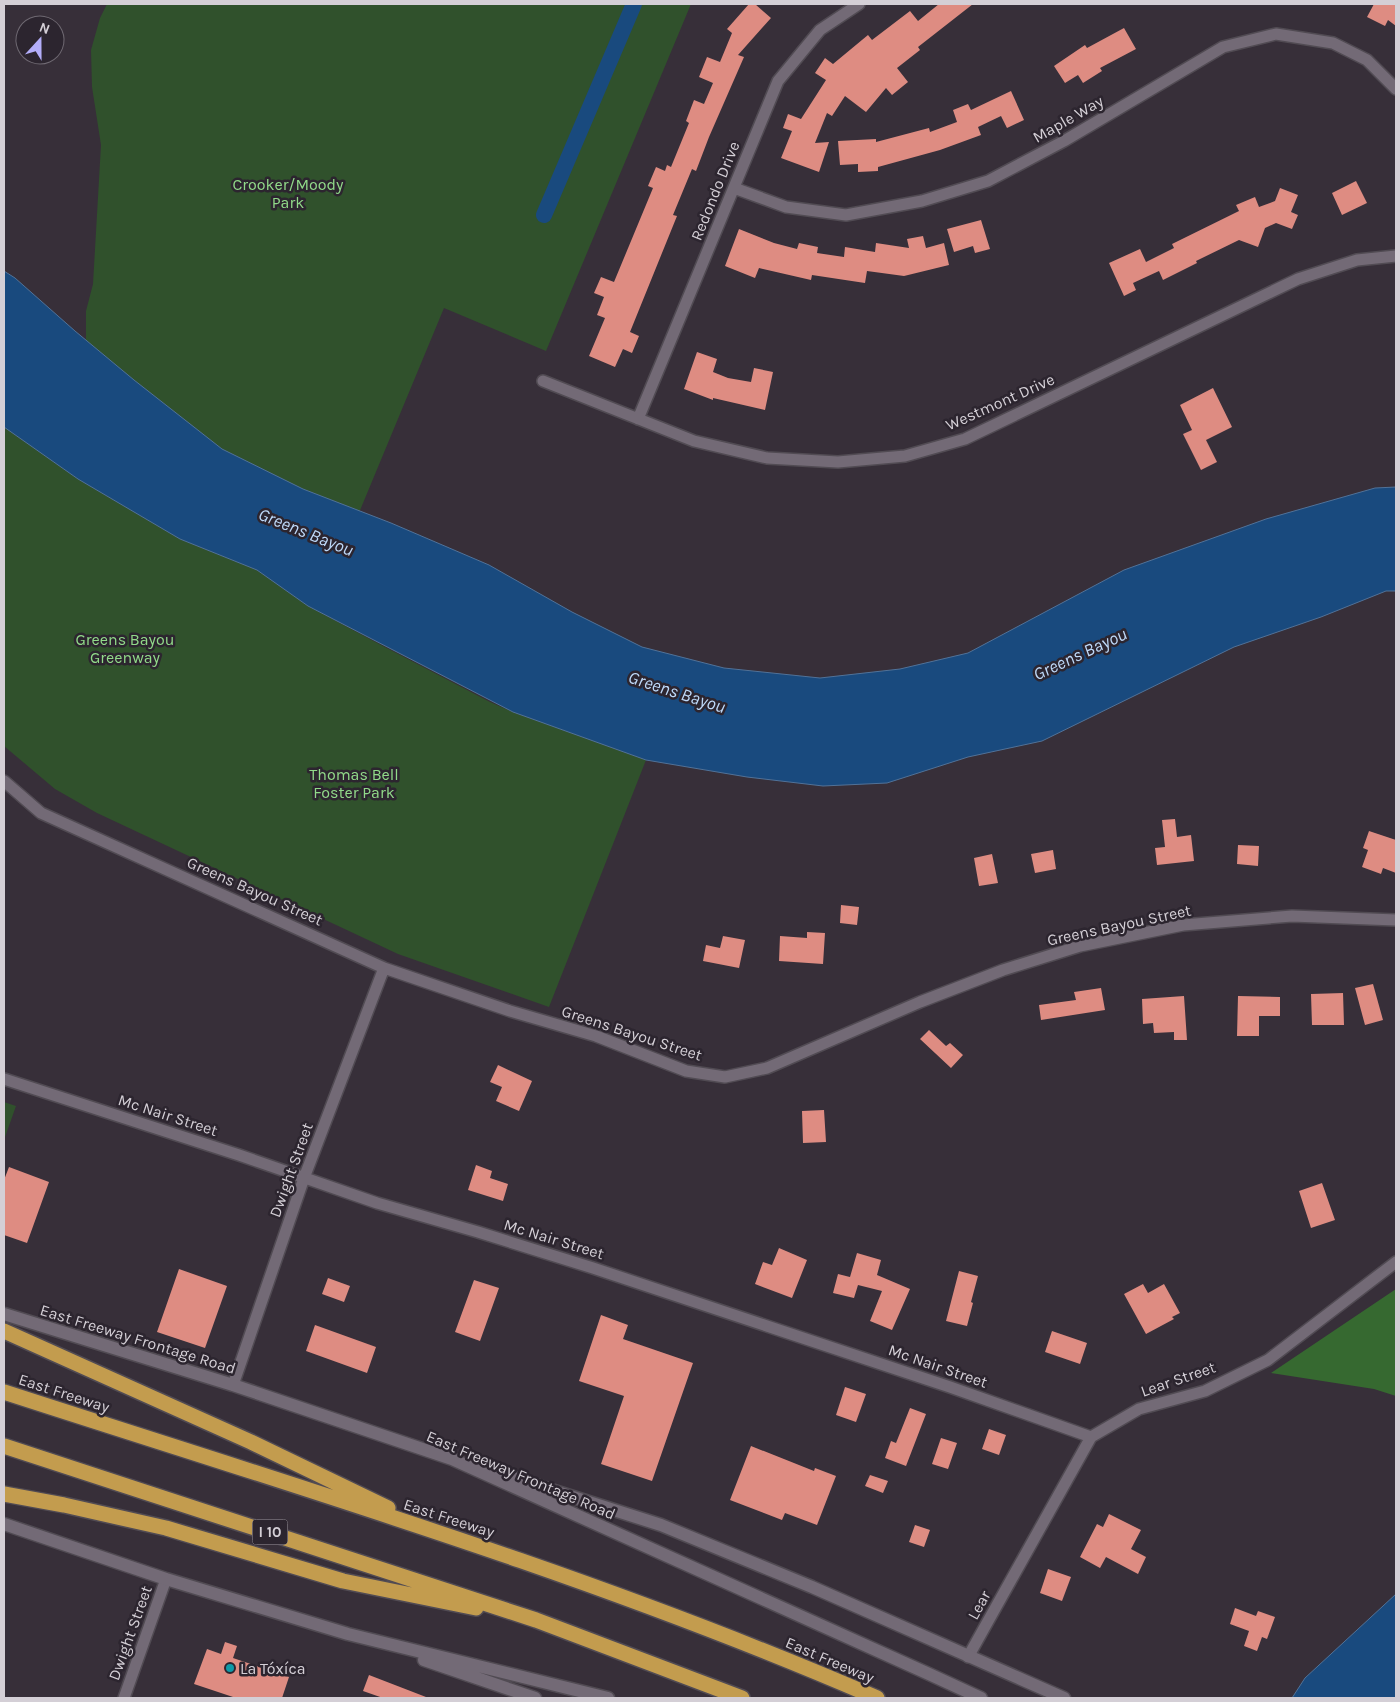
<svg xmlns="http://www.w3.org/2000/svg" width="1400" height="1702" viewBox="0 0 1400 1702" font-family="Karla,sans-serif">
	<style>
		.green { fill: #30512c }
		.forest { fill: #366930 }
		.water { fill: #194a7e; stroke: #517298 }
		.lines { fill: none; stroke-linecap: round; stroke-linejoin: round }
		.canal { stroke: #194a7e; stroke-width: 16 }
		.building { fill: #de8c82 }
		.minor-casing { stroke: #514b53; stroke-width: 14 }
		.secondary-casing { stroke: #514b53; stroke-width: 15 }
		.motorway-casing { stroke: #514b53; stroke-width: 18 }
		.minor { stroke: #736a76; stroke-width: 11 }
		.secondary { stroke: #736a76; stroke-width: 12 }
		.motorway { stroke: #c39c4e; stroke-width: 15 }
		.culture-dot { fill: #0f9aa8; stroke: #2c252f; stroke-width: 2 }
		.labels { text-anchor: middle; dominant-baseline: central; stroke-width: 5; stroke-linejoin: round; paint-order: stroke }
		.shield { fill: #2c252f; stroke: #a29ca4; stroke-width: 1 }
		.shield-label { font-size: 15px; font-weight: bold; fill: #d4cfd6 }
		.street-label { font-size: 16px; fill: #d4cfd6; stroke: #2c252f }
		.park-label { font-size: 16px; fill: #91da89; stroke: #2c252f }
		.poi-label { font-size: 16px; fill: #d4cfd6; stroke: #2c252f; text-anchor: start }
		.water-label { font-size: 18px; font-style: italic; fill: #bed9f9; stroke: #2c252f }
	</style>
	<rect width="100%" height="100%" fill="#372f39"/>
	<path class="green" d="M107,4H691L546,351L444,308L356,520L241,468L86,355V311L93,284L101,145L92,87L91,50L100,18Z
		M4,427L78,479L180,539L257,570L308,606L381,645L490,702L513,712L646,760L549,1007L398,954L97,813L55,789L4,746Z
		M4,1102L16,1106L4,1140Z"/>
	<path class="forest" d="M1396,1289V1396L1374,1389L1271,1373Z"/>
	<path class="water" d="M4,271L15,278L75,331L134,380L222,449L303,489L391,523L489,565L572,612L642,647L724,668L820,678L900,669L968,653L1124,570L1266,519L1375,488L1396,487V591H1386L1321,617L1234,647L1042,741L968,757L887,783L823,786L747,777L646,760L513,712L308,606L257,570L180,539L78,479L4,427Z
		M1396,1594V1698H1292L1305,1678Z"/>
	<g class="lines">
		<path class="canal" d="M544,215L634,4"/>
	</g>
	<path class="building" d="M749,4H755L771,18L738,55L744,57L709,137L696,171L692,169L673,215L677,216L630,332L639,336L632,353L623,349L615,367L589,356L605,318L597,315L604,297L594,293L601,277L614,282L653,188L648,186L656,167L665,171L667,165L671,167L689,123L686,121L694,100L704,104L713,83L699,77L707,57L720,62L732,33L727,29Z
		M939,4H973L918,47L920,50L897,68L908,82L892,95L886,88L866,112L845,96L832,116L827,113L815,143L829,142L819,172L781,158L792,131L783,128L788,114L801,119L826,80L815,73L825,58L833,64L868,35L872,40L910,11L918,21Z
		M1374,4H1396V26L1388,20L1385,26L1367,17Z
		M1124,28L1136,49L1100,68L1102,71L1083,83L1078,75L1065,83L1054,66L1085,45L1087,48Z
		M1011,91L1024,120L1007,128L1001,116L978,127L981,135L940,150L878,167V171L858,172V164L840,165L838,141L876,139V142L929,128L930,132L957,122L953,110L968,104L971,110Z
		M1356,181L1367,203L1342,215L1332,193Z
		M1280,188L1298,195L1291,212L1298,215L1292,229L1276,223L1265,228L1258,247L1239,240L1196,261L1197,263L1163,280L1159,271L1133,283L1136,290L1124,296L1109,263L1140,249L1146,262L1174,248L1172,244L1239,211L1236,205L1255,197L1259,207L1275,201Z
		M981,220L990,249L975,253L973,246L954,252L947,229Z
		M739,229L774,243L797,249L799,243L818,247L817,253L844,257L845,247L875,252L876,243L909,248L907,239L923,236L926,248L944,243L949,265L904,276L867,271L865,283L812,275L811,280L759,268L755,278L725,266Z
		M697,352L717,359L713,372L728,378L751,382L754,368L773,372L765,410L713,398V400L684,389Z
		M1213,388L1232,427L1206,440L1217,462L1201,470L1183,434L1192,430L1180,405Z
		M1175,819L1177,837L1191,835L1194,861L1157,865L1155,848L1165,847L1162,820Z
		M1369,831L1396,840V873L1383,868L1381,874L1362,867L1368,850L1363,848Z
		M1238,845L1259,846L1258,866L1237,864Z
		M1053,850L1056,869L1035,873L1031,854Z
		M992,854L998,883L979,886L974,858Z
		M841,905L859,907L857,925L840,923Z
		M807,932L825,933L823,964L779,961L780,936L807,938Z
		M723,936L745,940L739,968L703,961L706,945L720,948Z
		M1373,984L1383,1020L1365,1025L1355,988Z
		M1101,988L1105,1010L1041,1020L1039,1005L1076,1000L1074,992Z
		M1343,993L1344,1025H1312L1311,994Z
		M1184,996L1187,1040H1174V1032L1154,1033L1153,1023L1143,1024L1142,999Z
		M1238,996L1280,997V1016H1259V1036H1237Z
		M929,1030L946,1046L950,1043L963,1055L951,1068L920,1039Z
		M498,1065L532,1081L519,1111L496,1101L502,1087L490,1082Z
		M824,1110L826,1142L803,1143L802,1111Z
		M476,1165L492,1171L490,1178L508,1184L503,1201L468,1190Z
		M9,1167L49,1182L27,1243L4,1235V1180Z
		M1322,1183L1335,1220L1311,1228L1299,1191Z
		M779,1248L807,1260L792,1298L755,1284L763,1262L772,1265Z
		M857,1253L881,1260L877,1275L910,1289L892,1330L870,1321L882,1291L858,1285L854,1298L833,1293L838,1274L850,1277Z
		M179,1269L227,1286L205,1348L157,1332Z
		M959,1271L978,1276L971,1302L973,1303L967,1326L946,1321Z
		M328,1278L350,1286L344,1302L322,1294Z
		M474,1280L499,1288L480,1341L455,1332Z
		M1143,1284L1148,1293L1164,1284L1180,1313L1172,1317L1174,1319L1146,1334L1124,1294Z
		M601,1315L628,1325L623,1339L693,1363L652,1481L601,1464L624,1396L579,1381Z
		M315,1325L376,1347L367,1373L306,1351Z
		M1052,1331L1087,1343L1080,1364L1045,1352Z
		M845,1387L866,1394L856,1422L836,1415Z
		M910,1408L926,1414L906,1466L885,1458L891,1441L896,1443Z
		M989,1429L1006,1435L999,1455L982,1449Z
		M941,1438L957,1443L948,1469L932,1464Z
		M751,1446L814,1471L815,1468L836,1476L817,1525L785,1513L782,1520L730,1500Z
		M870,1475L888,1481L883,1493L865,1486Z
		M1109,1514L1141,1530L1131,1549L1146,1557L1138,1574L1106,1557L1100,1568L1080,1557L1097,1524L1103,1527Z
		M915,1525L930,1530L924,1547L909,1542Z
		M1048,1569L1071,1577L1062,1601L1040,1593Z
		M1235,1608L1256,1616L1258,1611L1275,1617L1267,1639L1262,1637L1257,1651L1244,1646L1249,1631L1230,1624Z
		M225,1642L237,1646L233,1658L289,1677L282,1698H236L194,1684L207,1649L221,1654Z
		M369,1675L426,1697V1698H383L363,1691Z"/>
	<g class="lines">
		<g class="minor-casing">
			<path id="minor" d="M734,188L786,207L846,215L922,201L988,181L1064,141L1223,47L1276,34L1333,43L1367,60L1396,89
				M543,381L694,441L767,458L838,462L905,456L965,439L1298,279L1357,260L1396,256
				M638,419L778,81L820,30L859,4
				M4,781L41,813L384,968L510,1011L596,1036L686,1071L725,1077L767,1068L920,1002L1003,970L1080,946L1183,925L1292,916L1396,920
				M4,1079L239,1155L377,1203L478,1232L593,1268L950,1387L1091,1437
				M233,1385L304,1178L384,968
				M968,1657L1091,1437L1139,1409L1205,1391L1268,1360L1396,1262
				M124,1698L166,1579"/>
		</g>
		<g class="secondary-casing">
			<path id="secondary" d="M4,1314L233,1385L452,1459L929,1674L981,1698
				M507,1476L661,1525L812,1587L1064,1698
				M4,1524L166,1579L348,1634L608,1698
				M424,1660L535,1698"/>
		</g>
		<g class="motorway-casing">
			<path id="motorway" d="M4,1331L251,1442L388,1508
				M4,1392C297,1487 594,1575 877,1698
				M4,1446L536,1620L742,1698
				M4,1494L64,1505L166,1528L343,1581L476,1608"/>
		</g>
		<use href="#minor" class="minor"/>
		<use href="#secondary" class="secondary"/>
		<use href="#motorway" class="motorway"/>
	</g>
	<circle class="culture-dot" cx="230" cy="1668" r="5"/>
	<g class="labels">
		<rect class="shield" x="252.5" y="1519.5" width="35" height="25" rx="4"/>
		<g class="shield-label">
			<text x="270" y="1532">I 10</text>
		</g>
		<g class="street-label">
			<text transform="translate(1068 119) rotate(-30)">Maple Way</text>
			<text transform="translate(715 191) rotate(-68)">Redondo Drive</text>
			<text transform="translate(1000 402) rotate(-24)">Westmont Drive</text>
			<text transform="translate(255 891) rotate(24)">Greens Bayou Street</text>
			<text transform="translate(1119 925) rotate(-12)">Greens Bayou Street</text>
			<text transform="translate(632 1033) rotate(18)">Greens Bayou Street</text>
			<text transform="translate(168 1115) rotate(18)">Mc Nair Street</text>
			<text transform="translate(291 1170) rotate(-70)">Dwight Street</text>
			<text transform="translate(554 1239) rotate(17)">Mc Nair Street</text>
			<text transform="translate(138 1339) rotate(17)">East Freeway Frontage Road</text>
			<text transform="translate(938 1366) rotate(19)">Mc Nair Street</text>
			<text transform="translate(1178 1379) rotate(-19)">Lear Street</text>
			<text transform="translate(64 1393) rotate(18)">East Freeway</text>
			<text transform="translate(521 1475) rotate(23)">East Freeway Frontage Road</text>
			<text transform="translate(449 1518) rotate(18)">East Freeway</text>
			<text transform="translate(979 1605) rotate(-61)">Lear</text>
			<text transform="translate(130 1633) rotate(-70)">Dwight Street</text>
			<text transform="translate(830 1660) rotate(23)">East Freeway</text>
		</g>
		<g class="park-label">
			<text x="288" y="184">Crooker/Moody<tspan x="288" dy="18">Park</tspan></text>
			<text x="125" y="639">Greens Bayou<tspan x="125" dy="18">Greenway</tspan></text>
			<text x="354" y="774">Thomas Bell<tspan x="354" dy="18">Foster Park</tspan></text>
		</g>
		<g class="poi-label">
			<text x="240" y="1668">La Tóxíca</text>
		</g>
		<g class="water-label">
			<text transform="translate(306 532) rotate(22)">Greens Bayou</text>
			<text transform="translate(1080 654) rotate(-25)">Greens Bayou</text>
			<text transform="translate(677 692) rotate(18)">Greens Bayou</text>
		</g>
	</g>
	<rect width="1400" height="1702" fill="none" stroke="#d4cfd6" stroke-width="10"/>
	<g transform="translate(40 40) rotate(21)"><circle r="24" fill="#2c252f" stroke="#6f6972"/>
	<path d="M0-4L9 19L0 12L-9 19Z" fill="#b3adf9"/>
	<text y="-8" font-size="14" font-weight="bold" text-anchor="middle" fill="#d4cfd6">N</text>
	</g>
</svg>
